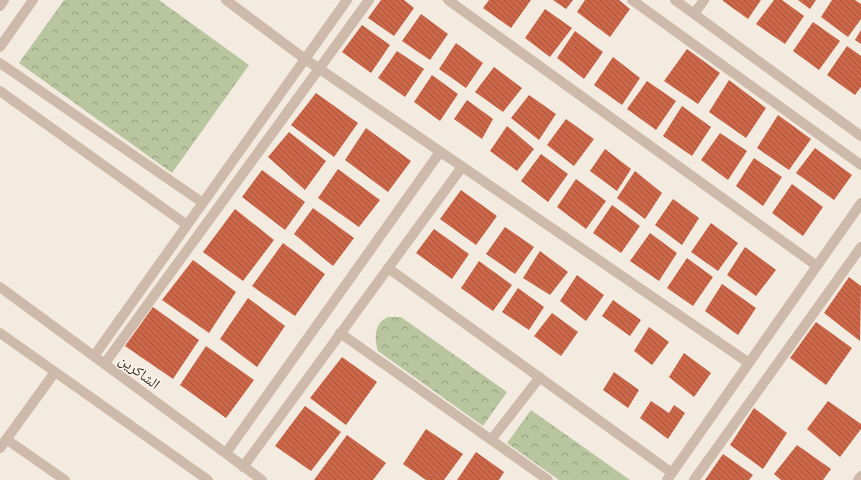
<svg xmlns="http://www.w3.org/2000/svg" width="861" height="480" viewBox="0 0 861 480" font-family="Commissioner,'Noto Naskh Arabic',sans-serif">
	<style>
		.forest { fill: url(#forest-crowns) }
		.building { fill: url(#building-back-hatch) }
		.lines { fill: none; stroke-linecap: round; stroke-linejoin: round }
		.minor { stroke: #cebaab; stroke-width: 10 }
		.labels { text-anchor: middle; dominant-baseline: central; stroke-width: 3; stroke-linejoin: round; paint-order: stroke }
		.street-label { font-size: 15px; fill: #3b302a; stroke: #fbf5ed }
	</style>
	<defs>
		<pattern id="forest-crowns" width="20" height="18" patternUnits="userSpaceOnUse"><rect width="20" height="18" fill="#b8c59f"/><path d="M2 6a3 3 0 1 1 6 0M12 15a3 3 0 1 1 6 0" fill="none" stroke="#97a082"/></pattern>
		<pattern id="building-back-hatch" width="6" height="6" patternUnits="userSpaceOnUse"><rect width="6" height="6" fill="#cb6648"/><path d="M-1 5l2 2M0 0l6 6M5-1l2 2" fill="none" stroke="#a6543c"/></pattern>
	</defs>
	<rect width="100%" height="100%" fill="#f4ebe0"/>
	<path class="forest" d="M64,0H159L249,65L172,173L19,63Z
		M388,317H401L507,392L483,426L378,351C374,338 374,323 388,317Z
		M531,410L630,480H559L507,443Z"/>
	<path class="building" d="M381,0H404L414,8L394,36L368,18Z
		M489,0H531L511,28L483,8Z
		M553,0H573L566,9Z
		M585,0H619L630,9L610,37L577,12Z
		M723,0H761L748,19L723,1Z
		M774,0H782L804,16L785,44L756,24Z
		M798,0H816L810,9Z
		M832,0H855L861,4V19L848,37L821,17Z
		M545,9L572,28L550,57L525,38Z
		M421,14L448,34L430,60L402,41Z
		M813,22L840,41L819,70L793,51Z
		M362,25L390,45L371,73L342,52Z
		M861,30V44L855,40Z
		M575,31L603,52L584,79L557,58Z
		M456,43L483,63L466,88L439,69Z
		M847,46L861,56V87L855,95L827,75Z
		M687,49L720,73L698,104L664,81Z
		M397,51L424,69L405,97L378,78Z
		M613,57L640,78L622,105L594,85Z
		M494,67L522,88L503,112L475,92Z
		M432,75L458,94L440,121L414,102Z
		M729,80L766,108L746,138L709,112Z
		M647,81L676,101L656,130L627,109Z
		M316,93L358,123L334,157L291,125Z
		M529,95L556,114L539,140L511,118Z
		M467,100L493,119L482,139L454,119Z
		M682,106L711,127L692,156L663,136Z
		M778,115L811,139L789,170L757,148Z
		M566,119L594,139L574,166L547,145Z
		M507,126L534,149L517,171L490,151Z
		M366,128L411,161L388,192L345,160Z
		M289,132L326,161L305,190L268,157Z
		M720,133L747,151L728,180L701,160Z
		M815,148L852,175L834,200L796,173Z
		M605,149L631,169L617,191L590,171Z
		M541,154L568,174L548,202L521,181Z
		M754,158L782,177L763,206L736,186Z
		M338,169L380,200L359,227L318,198Z
		M262,170L305,202L285,230L242,197Z
		M635,171L662,193L645,219L617,198Z
		M576,179L606,201L586,229L557,207Z
		M792,184L823,207L803,236L772,213Z
		M461,190L497,216L476,245L440,219Z
		M673,199L699,218L682,245L655,225Z
		M612,205L640,226L621,253L593,233Z
		M313,208L354,238L333,266L294,234Z
		M235,209L274,240L243,281L203,252Z
		M711,223L738,243L718,271L691,252Z
		M505,227L534,247L515,274L486,254Z
		M434,229L469,254L452,279L416,253Z
		M650,233L677,253L659,281L630,261Z
		M283,243L325,274L295,316L252,286Z
		M745,247L776,270L756,296L727,275Z
		M540,251L568,272L550,295L523,278Z
		M687,258L713,277L693,306L667,288Z
		M193,260L236,292L209,333L162,300Z
		M479,261L512,285L493,311L461,288Z
		M577,275L604,295L586,321L560,301Z
		M849,277L861,286L860,341L824,313Z
		M722,284L756,308L738,335L705,311Z
		M518,288L544,307L529,330L502,312Z
		M248,298L285,326L257,367L220,339Z
		M613,300L641,320L630,336L602,316Z
		M153,307L199,340L173,379L125,346Z
		M552,313L578,332L561,356L534,336Z
		M816,322L852,348L826,385L790,358Z
		M649,327L669,342L652,365L634,351Z
		M206,346L254,380L226,418L180,385Z
		M684,353L711,373L694,397L669,377Z
		M342,357L377,382L346,425L310,398Z
		M614,372L639,390L628,408L603,390Z
		M651,401L669,413L674,405L685,413L668,439L640,418Z
		M828,401L861,424V429L840,457L807,429Z
		M305,406L341,432L311,471L275,446Z
		M754,408L787,433L763,469L730,445Z
		M426,429L463,454L444,480H426L403,464Z
		M347,435L386,463L373,480H314Z
		M797,445L831,469L823,480H781L774,474Z
		M476,452L504,472L499,480H457Z
		M723,454L753,475L749,480H705Z"/>
	<g class="lines">
		<path class="minor" d="M226,0L305,59L749,363
			M448,0L817,266
			M632,0L861,165
			M675,0L861,136
			M0,6L4,0
			M694,14L704,0
			M0,47L33,0
			M0,63L203,203
			M0,91L187,225
			M388,268L672,473
			M0,287L262,480
			M0,333L208,480
			M340,333L548,480
			M94,356L347,0
			M105,363L369,0
			M6,439L65,480
			M491,440L540,377
			M0,448L55,372
			M226,453L440,152
			M243,467L462,167
			M667,480L861,203
			M694,480L861,247
			M858,480L861,476"/>
	</g>
	<g class="labels">
		<g class="street-label">
			<text transform="translate(140 371) rotate(37)">الشاكرين</text>
		</g>
	</g>
</svg>
